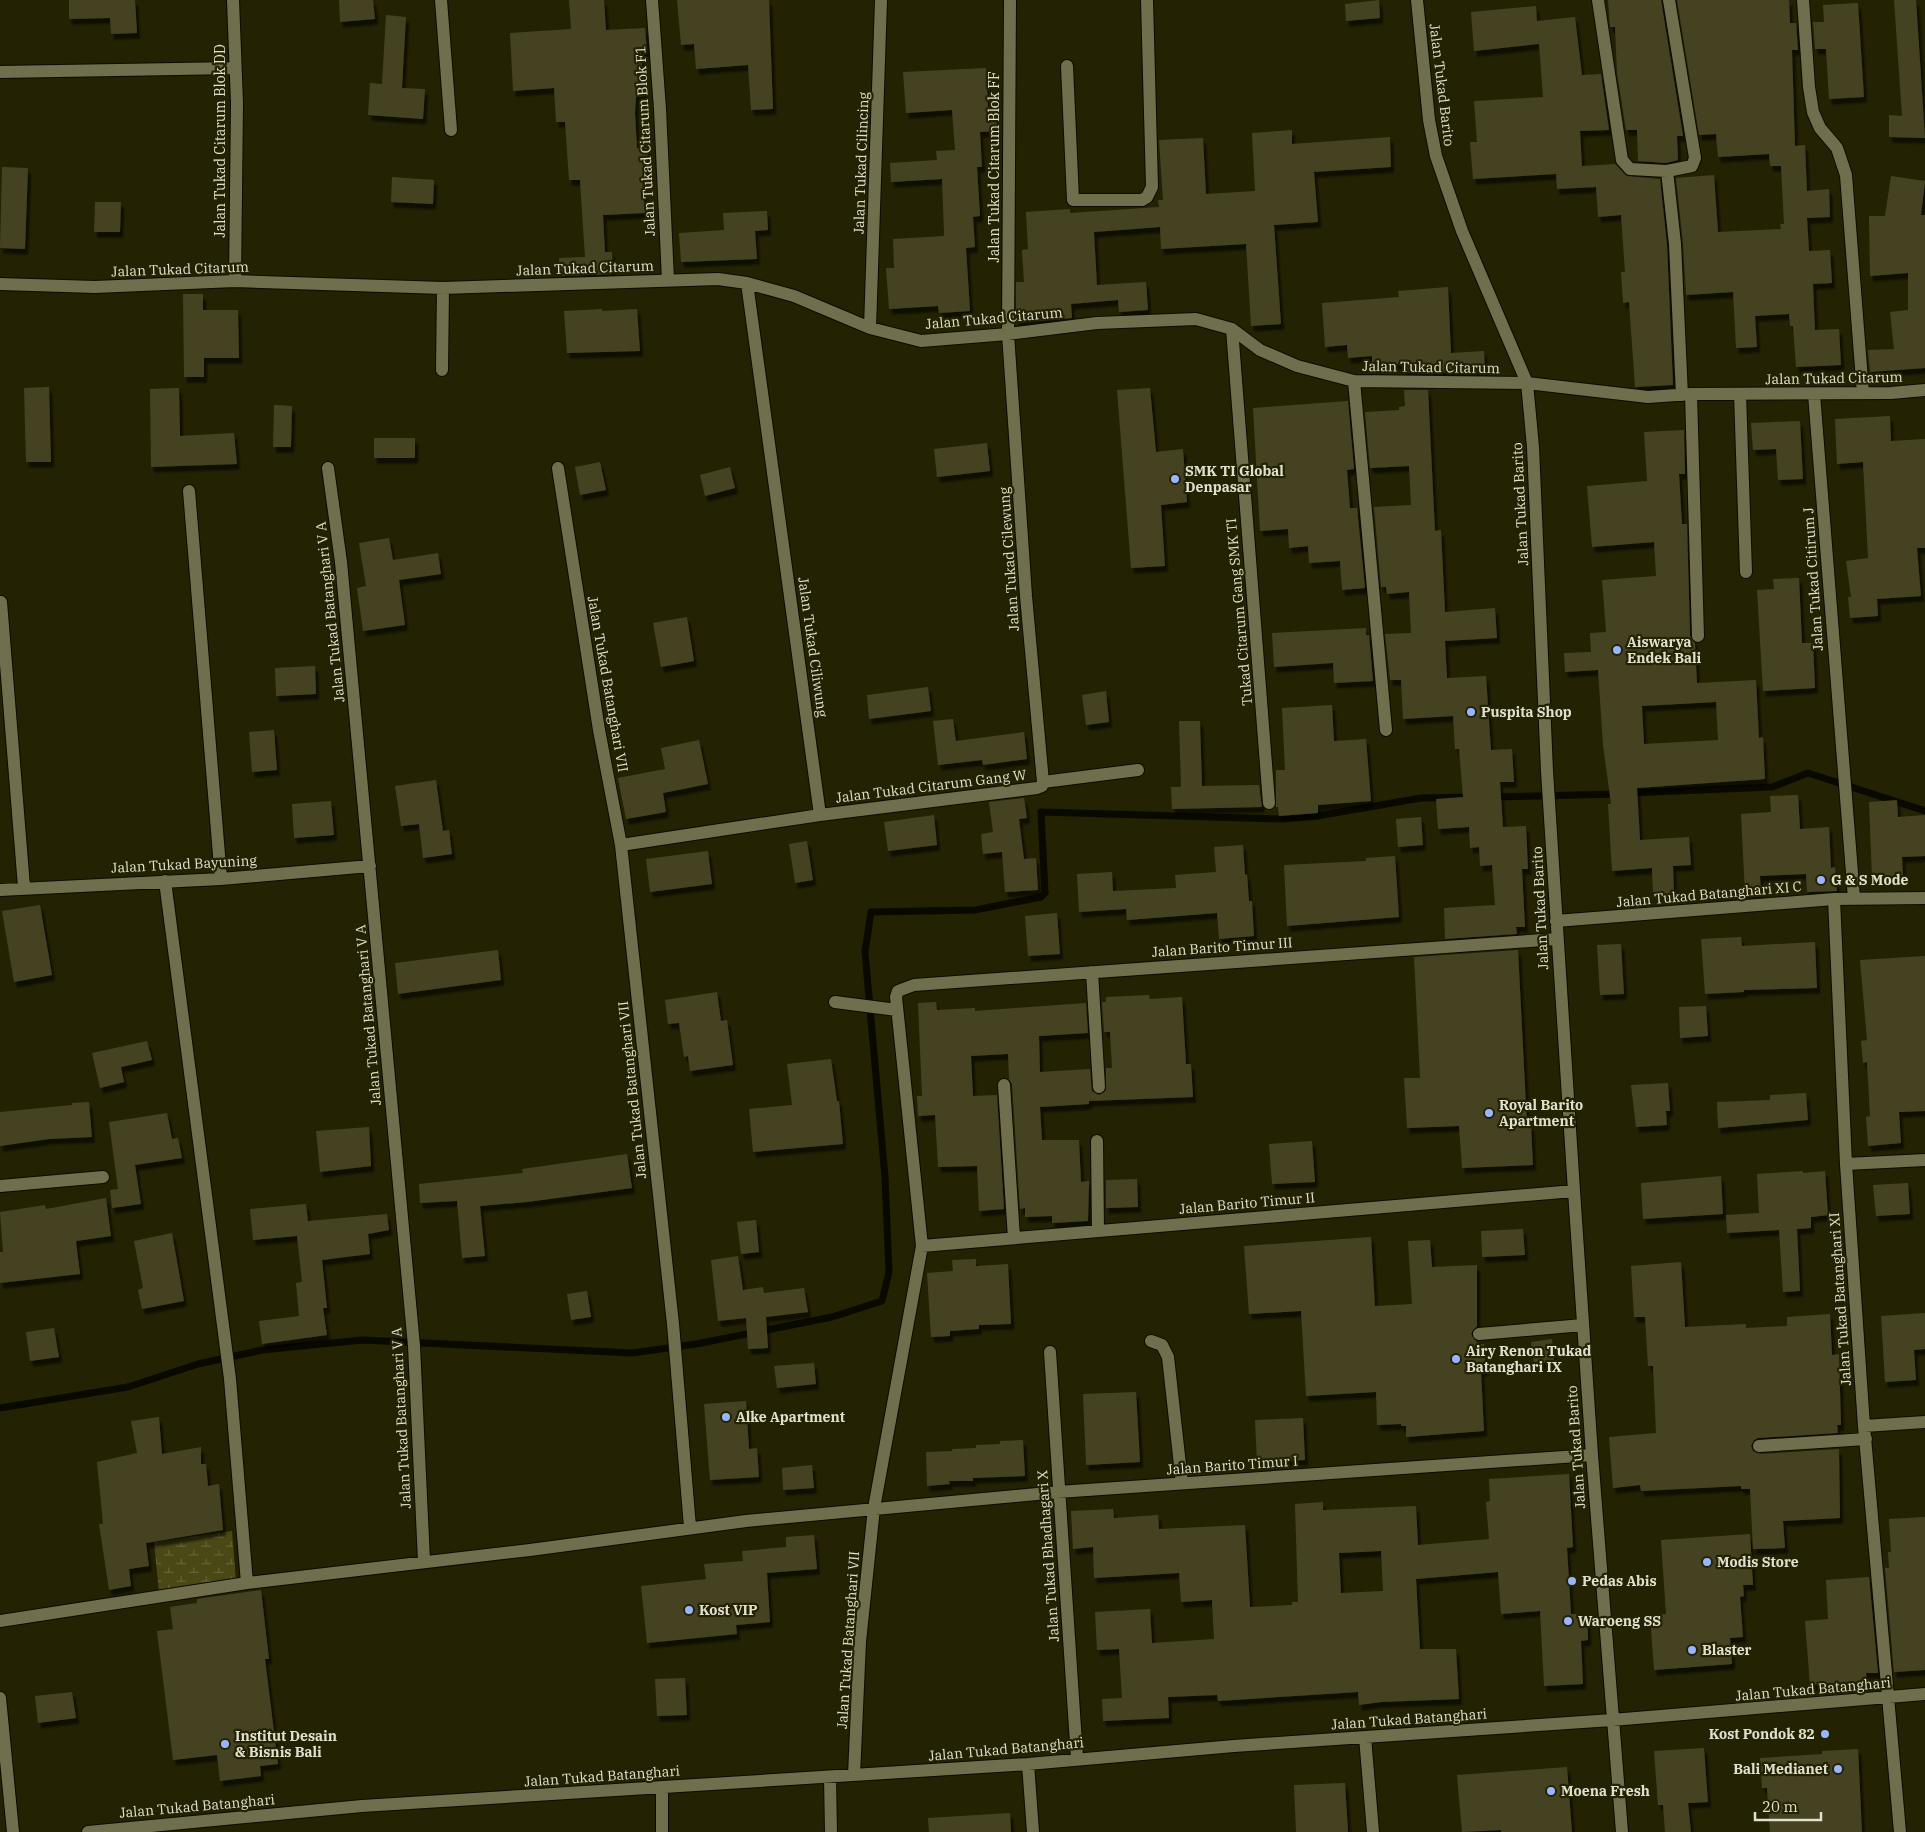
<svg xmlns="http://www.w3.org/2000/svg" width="1925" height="1832" viewBox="0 0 1925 1832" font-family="'IBM Plex Serif',serif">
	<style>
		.wetland { fill: url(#wetland-marsh) }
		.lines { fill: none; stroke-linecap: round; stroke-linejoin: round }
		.stream { stroke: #0a0900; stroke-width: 7 }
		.building { fill: #444324; fill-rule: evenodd; filter: url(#shadow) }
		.minor-casing { stroke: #0d0b00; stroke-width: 14 }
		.minor { stroke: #6f6f4e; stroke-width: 12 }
		.poi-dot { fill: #99b5fd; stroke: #232203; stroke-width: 2 }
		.labels { text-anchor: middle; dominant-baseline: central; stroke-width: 4.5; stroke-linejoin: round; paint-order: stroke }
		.street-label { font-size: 14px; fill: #e0e0ce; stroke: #232203 }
		.poi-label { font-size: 14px; font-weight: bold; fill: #e0e0ce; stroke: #232203; text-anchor: start }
	</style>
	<defs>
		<pattern id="wetland-marsh" width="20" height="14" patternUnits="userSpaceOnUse" patternTransform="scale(1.25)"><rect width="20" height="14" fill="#4a4915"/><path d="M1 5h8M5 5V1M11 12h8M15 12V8" fill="none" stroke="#646336"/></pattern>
		<filter id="shadow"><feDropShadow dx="3" dy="5.5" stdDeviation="1" flood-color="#0009"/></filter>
	</defs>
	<rect width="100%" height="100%" fill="#232203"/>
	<path class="wetland" d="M232,1531L236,1581L159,1592L154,1542Z"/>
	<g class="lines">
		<path class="stream" d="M1629,793L1772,787L1808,773L1925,811
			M1492,797L1619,794
			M0,1408L128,1387L198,1364L262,1350L362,1340L632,1353L696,1344L832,1317L882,1301L889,1272L885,1177L865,952L871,912L975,910L1041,897L1045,893L1041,812L1281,819L1317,816L1421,798L1471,797"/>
	</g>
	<path class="building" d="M69,0H135L137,33L111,34L110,18L69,19Z
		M339,0H373L375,19L340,22Z
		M569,0H604L606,30L645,28L647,52H641L644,96L636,97L635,113L637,148H647L649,176H642L645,213L603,215L605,252H612L613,274L560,276L559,258L585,257L580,180H569L565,122H556L554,88L513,91L510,33L571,29Z
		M677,0H769L773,109L751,110L748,65L696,69L694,44L681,45Z
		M1379,0L1380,18L1346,21L1345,4Z
		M1608,0H1661L1683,136H1677L1678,160L1666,163L1638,161L1637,130H1626L1617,73L1615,27H1610Z
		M1677,0H1789L1790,23H1796L1798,50H1792L1795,146L1805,145L1807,191L1829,189L1830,217L1807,218L1809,251L1830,250L1832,283L1813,284L1815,330L1839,329L1841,365L1796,367L1793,326H1790L1789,314L1755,316L1757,347L1736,348L1733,292L1686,295L1683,243L1676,178L1714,175L1718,232L1781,229L1780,224H1784L1781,166H1770L1769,154L1718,157L1716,134L1699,135Z
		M1894,0H1916L1925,138L1889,137V115L1902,116Z
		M1858,3L1864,97L1829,99L1826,49H1815L1813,22H1824L1823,5Z
		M1536,6L1537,21L1575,17L1582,75L1601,74L1609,130L1580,131L1582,166L1615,164L1627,176L1660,179L1667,245L1673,385L1635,387L1629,302L1623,303L1621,272H1625L1621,215L1598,217L1596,187L1557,189L1556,174L1473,179L1470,142H1477L1474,101L1543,97L1539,44L1474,51L1471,12Z
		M386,15L406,17L402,88L425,89L423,119L368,115L370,83L382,84Z
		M986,68L988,107H996L997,131L980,132L982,167H977L980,216L973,217L975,247L966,248L970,311L939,313L938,306L889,309L886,268H894L893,239L944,236V231L942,179L891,182L890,163L937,160L936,151L955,150L952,110L906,113L903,72Z
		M1292,130V144L1390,137L1391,167L1314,172L1318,222L1274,225L1281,324L1251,326L1246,244L1161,249L1160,227L1094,232L1097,285L1146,282L1148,310L1119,312L1118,300L1071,304L1072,318L1016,323V282H1024L1022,250L1028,249L1026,212L1070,209V213L1159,207L1158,200H1163L1159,140L1203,138L1206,194L1255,191L1252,133Z
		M2,167L28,168L25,249L0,248Z
		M1891,176L1925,181L1921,215H1925V368L1870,372L1868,350L1894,349L1890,312L1908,310V273L1870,276L1869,216H1885Z
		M392,177L434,180L433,204L391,202Z
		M95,202H121L120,232H94Z
		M767,211L768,230L755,231L757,259L681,262L679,233L724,230L723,213Z
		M1448,287L1451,353L1484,351L1485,372L1403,373L1402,364L1372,366V356L1348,358L1347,345L1325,347L1322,303L1399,297L1398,291Z
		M183,294H203V310H238L239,358H204V377H184Z
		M602,309V311L637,309L640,351L567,353L564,311Z
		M49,387L51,462H26L24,388Z
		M179,388L180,436L234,433L237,464L151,467L150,389Z
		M1150,388L1156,452L1183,449L1187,502L1161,505L1165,566L1131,568L1117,390Z
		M1404,390H1428L1435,531L1441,530L1445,612L1495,608L1497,638L1445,641L1447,678L1486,676L1491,750L1512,749L1514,782H1500L1503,827L1526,826L1528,869H1522L1525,927H1516L1517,934L1445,939L1444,908L1495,905L1492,865L1480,866L1479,847L1470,848L1469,827L1438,829L1436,799L1463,797L1459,749H1455L1453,716L1403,719L1401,680H1390L1385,634L1411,633L1409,592L1387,594L1386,587H1381L1374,507L1411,505L1409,466L1370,468L1365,412L1399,410V407L1405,406Z
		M1348,401L1354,469L1347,470L1350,508H1357L1365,588L1342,590L1340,561L1309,563L1308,546L1289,548L1288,529L1260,531L1253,408Z
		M274,405L292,406L291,447H273Z
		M1890,416L1891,441L1925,439V548H1917L1921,596L1877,599L1878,616L1850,618L1848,597H1851L1846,561L1868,558L1863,462L1837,464L1835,419Z
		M1800,421L1803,479L1778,480L1776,449L1753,450L1751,423Z
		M1684,430L1685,474H1679L1682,524H1687L1690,636L1695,643L1697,683L1756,680L1759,738L1763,737L1765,779L1637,788L1640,840L1689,837L1691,865L1673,866L1674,894L1653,895L1652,868L1612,871L1608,804H1611L1603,745L1598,670L1565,672L1564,653L1591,652L1590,633L1606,632L1602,580L1656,576L1654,542L1592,547L1587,486L1647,481L1644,432ZM1716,702L1718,740L1644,744L1642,706Z
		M374,438H415V458H374Z
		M987,443L990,471L937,477L934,449Z
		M600,462L606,490L580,495L575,467Z
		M730,467L735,488L705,496L700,475Z
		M389,538L393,560L438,553L441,574L399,580L405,625L363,631L357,588L366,586L359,543Z
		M1799,578L1802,643H1813L1815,688L1763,691L1757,590L1774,589L1773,579Z
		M687,617L694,661L661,667L653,623Z
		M1366,628V635H1369L1373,681L1334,683L1333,663L1274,667L1272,633Z
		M315,666L316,694L276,696L275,668Z
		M928,687L931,711L869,719L867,695Z
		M1106,691L1109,722L1086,725L1082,695Z
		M1332,705L1334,741L1366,739L1371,801L1318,805V813L1279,816L1278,807H1276V770H1285L1282,708Z
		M953,719L956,741L1024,732L1027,759L983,765L982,760L938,765L933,721Z
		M1179,721H1200L1202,786L1259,785L1262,807L1172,809L1171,787H1181Z
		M274,730L277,770L252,772L249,732Z
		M699,740L708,784L663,793L666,812L626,819L618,778L665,769L661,748Z
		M436,780L443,831L449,830L452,854L423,858L419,824L401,826L395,786Z
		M1798,795L1800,829L1829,827L1831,868L1835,867L1837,891L1807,892L1806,874L1760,876L1761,893L1745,894L1741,814L1771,812L1770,796Z
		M1024,798L1027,818L1019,819L1024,859L1036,858L1038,890L1005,892L1002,852L983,854L981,834L993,832L989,802Z
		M1897,800L1898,817L1925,815V856L1902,857L1903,876L1872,878L1869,802Z
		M331,801L334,835L294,838L292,804Z
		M934,815L937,845L888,851L884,822Z
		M1421,817L1423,845L1398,847L1396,819Z
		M807,841L813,880L795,883L789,844Z
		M1243,845L1245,875L1247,874L1249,901H1252L1254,936L1219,939L1217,913L1127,920L1126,909L1079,912L1077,874L1112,872L1113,891L1176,888L1175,875L1216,872L1214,847Z
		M708,851L712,884L650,892L646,859Z
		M1395,856L1399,917L1287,926L1284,865L1366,861V858Z
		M40,905L52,975L14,982L2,911Z
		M1057,913L1060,954L1028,956L1025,916Z
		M1741,937L1742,946L1815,942L1817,988L1744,990V992L1705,994L1701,939Z
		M1621,944L1624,994L1600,995L1597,945Z
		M498,950L501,980L398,994L395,963Z
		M1518,950L1527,1125H1531L1533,1165L1462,1168L1459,1126L1407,1128L1404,1078H1420L1414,957Z
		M1925,956V1111L1899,1112L1901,1143L1868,1146L1866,1117L1870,1116L1867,1062L1863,1063L1861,1041L1867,1040L1860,960Z
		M717,992L721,1021L727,1020L733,1065L690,1071L688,1056L684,1057L679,1023L668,1024L665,1000Z
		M1149,995L1150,999L1182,997L1186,1064H1191L1193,1097L1089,1101V1104L1040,1107L1042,1140H1079L1081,1182L1089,1181L1088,1221L1052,1223V1216L1025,1217V1208L1020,1209L1012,1084L1009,1079L1008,1054L971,1056L973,1096L997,1095L1004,1209L979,1211L977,1166L938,1167L935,1115L918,1116L917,1096H922L918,1003L936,1002L937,1010L975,1008V1011L1086,1003L1088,1033L1039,1036L1040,1072L1090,1069L1092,1091L1099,1095L1106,1090V1068H1112L1110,1032H1104L1102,1002H1106V997Z
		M1706,1006L1708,1036L1680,1038L1679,1007Z
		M147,1041L152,1060L121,1067L124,1082L100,1088L92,1053Z
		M831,1059L837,1101H839L843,1144L753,1152L749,1109L792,1105L787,1064Z
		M1668,1083L1670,1111H1666L1667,1125L1636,1127L1631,1085Z
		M1806,1093L1808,1120L1718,1128L1717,1102L1770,1100V1095Z
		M89,1102L92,1137L49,1139L0,1146V1112L72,1105V1103Z
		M167,1113L172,1139L178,1138L182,1158L135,1165L141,1204L112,1208L110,1190L118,1189L109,1122Z
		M369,1127L371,1166L320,1172L316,1131Z
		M1312,1141L1315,1182L1272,1184L1269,1144Z
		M627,1154L632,1188L527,1202L480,1206L485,1256L462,1258L457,1201L420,1203L419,1184L523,1173L522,1169Z
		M1803,1171V1173L1825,1171L1828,1215L1811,1217V1228L1797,1229L1800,1291L1783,1292L1779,1230L1727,1233L1726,1215L1759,1213L1757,1174Z
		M1721,1176L1723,1214L1643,1219L1641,1183Z
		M1137,1179L1138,1207L1106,1208V1180Z
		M1908,1183L1910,1214L1876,1216L1873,1185Z
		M106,1198L111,1236L76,1241L80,1274L0,1283V1252H3L0,1212L45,1205L46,1209Z
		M306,1204L308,1221L387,1214L389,1230L368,1234L370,1254L322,1260L327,1308H323L327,1335L262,1344L259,1321L299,1316L296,1283L302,1282L297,1236L253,1240L250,1209Z
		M756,1220L759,1252L741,1254L737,1222Z
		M1523,1229L1525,1255L1482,1257L1481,1231Z
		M172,1233L184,1301L142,1309L138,1290L143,1288L134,1241Z
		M1371,1237L1375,1306L1412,1304L1408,1241L1430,1240L1432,1267L1477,1265V1326L1471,1334L1478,1344H1484L1486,1370L1481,1371L1484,1431L1406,1437V1426H1401V1424L1377,1425L1376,1392L1306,1396L1301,1311L1249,1314L1244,1246Z
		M738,1256L743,1290L763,1287L764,1293L804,1288L808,1312L766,1317L768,1348L748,1349L746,1318L718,1321L711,1260Z
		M976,1259V1266L1008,1264L1011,1324L979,1325V1329L950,1331V1336L931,1337L927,1273L953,1271L952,1260Z
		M1681,1262L1685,1327L1746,1324V1328L1787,1326V1317L1830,1314L1832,1355L1839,1354L1841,1425H1837L1838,1433L1758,1438L1754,1440L1751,1446L1753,1451L1760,1454L1839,1449L1840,1518L1783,1521L1785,1548L1753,1549L1750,1489H1741V1486L1641,1491L1640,1485L1613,1488L1609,1437L1656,1433L1653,1366H1648L1645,1317H1634L1631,1266Z
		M587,1291L591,1317L571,1320L567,1294Z
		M1925,1313V1349L1914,1350L1916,1380L1885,1382L1881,1316Z
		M54,1328L59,1357L30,1361L26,1332Z
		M1552,1339L1554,1362L1534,1364L1531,1342Z
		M814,1363L816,1384L777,1388L774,1366Z
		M1136,1392L1140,1462L1086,1465L1083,1394Z
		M746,1401L749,1449L757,1448L759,1477L710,1480L704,1404Z
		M159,1417L162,1454L201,1447V1464H206L208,1486L219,1484L223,1530L146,1543L149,1566L129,1569L131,1586L109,1590L99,1524H103L97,1462L137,1453L131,1421Z
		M1303,1418L1305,1460L1257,1462L1255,1420Z
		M1023,1440L1025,1476L973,1478V1481H949L950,1484L927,1486L926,1452L952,1451V1449L976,1448V1445L1000,1444V1441Z
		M812,1465L814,1488L783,1490L782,1468Z
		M1569,1474L1573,1547L1567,1548L1571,1614H1587L1588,1640L1581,1641L1583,1684L1544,1686L1540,1611L1501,1614L1498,1572L1416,1579L1420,1649H1456L1459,1699L1381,1702L1359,1705L1358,1692L1218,1701L1217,1695L1168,1697L1169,1718L1103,1721L1102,1699L1122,1698L1119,1649L1097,1650L1095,1612L1150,1609L1152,1643L1214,1639L1212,1600L1181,1602L1179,1573L1094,1578L1093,1547L1073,1549L1071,1511L1113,1509L1114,1518L1158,1515L1159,1529L1245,1525L1250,1607L1292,1605V1602H1298L1295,1504L1323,1502V1510L1416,1506L1418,1545L1478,1540L1489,1539L1486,1502L1490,1501L1489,1479ZM1381,1551L1383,1591L1341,1593L1339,1553Z
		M1925,1517V1670L1894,1672L1885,1568H1889L1888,1552H1891L1889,1519Z
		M1750,1534L1753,1585H1743L1744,1596L1740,1597L1743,1637L1730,1638L1732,1664L1654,1670L1650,1615L1666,1614L1661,1540Z
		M814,1535L817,1569L767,1573L770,1622L736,1625L737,1634L647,1643L641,1586L706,1579L704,1564L743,1561L742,1551L786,1547V1537Z
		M1869,1577L1878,1673H1866L1867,1681L1810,1685L1805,1621L1828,1619L1826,1580Z
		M261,1590L269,1659H265L278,1764L260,1766L261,1776L220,1781L217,1755L173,1760L157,1631L173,1629L170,1607L197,1603V1599Z
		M685,1678L687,1715L657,1716L655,1679Z
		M72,1692L76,1718L38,1723L35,1696Z
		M1704,1748L1708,1802L1688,1803L1691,1832H1665L1663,1805H1658L1654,1751Z
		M1858,1749L1862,1832H1770L1767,1788H1762L1760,1758L1822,1754V1751Z
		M1567,1767L1572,1832H1501V1830L1462,1832L1457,1775Z
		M1345,1783L1348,1832H1296L1294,1785Z
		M1010,1813L1011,1832H929L928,1818Z"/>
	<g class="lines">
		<g class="minor-casing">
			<path id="minor" d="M233,0L237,103L235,281
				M441,0L451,130
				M652,0L660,109L668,280
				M1010,0L1008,334L1026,596L1043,782
				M1417,0L1429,120L1436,156L1462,231L1527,383L1533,447L1547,771L1574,1191L1592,1455L1622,1832
				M1598,0L1622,160L1630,169L1667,171L1692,166L1695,158L1669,0
				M1803,0L1809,87L1813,112L1820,128L1837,148L1846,175L1863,393
				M1067,66L1073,200H1142L1147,197L1152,187L1147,0
				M0,72L235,68
				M1667,171L1675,244L1682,395
				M747,283L820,815
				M0,284L95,287L235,281L443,288L718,279L747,283L794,296L870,328L921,341L1008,334L1097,323L1196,319L1232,329L1260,350L1297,366L1354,381L1527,383L1648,397L1691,394L1891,393L1925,390
				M870,328L881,0
				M1232,329L1269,803
				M442,370L443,288
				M1354,381L1386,730
				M1691,394L1698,636
				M1740,394L1746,572
				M1814,394L1854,898
				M328,468L341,562L414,1346L424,1561
				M558,468L599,730L621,845L673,1324L690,1527
				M189,491L221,879
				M1,602L24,887
				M1043,782L1138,770
				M621,845L820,815L1037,788L1042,786L1043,782
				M165,881L230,1379L247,1583
				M0,890L221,879L370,866
				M1834,899L1846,1164L1864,1426L1900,1832
				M1556,921L1834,899L1925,898
				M1092,972L1099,1087
				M835,1002L897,1010
				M1004,1085L1014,1238
				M1097,1141L1098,1231
				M1846,1164L1925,1160
				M0,1186L103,1177
				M922,1246L1574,1191
				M1479,1334L1583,1325
				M1151,1341L1162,1345L1168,1357L1182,1483
				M1050,1352L1077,1758
				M1864,1426L1925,1422
				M1759,1446L1866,1439
				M0,1621L247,1583L530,1550L746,1521L1058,1492L1592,1455
				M0,1698L13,1832
				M1365,1737L1373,1832
				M1028,1764L1033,1832
				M854,1775L860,1642L874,1508L922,1246L896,997L898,991L914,985L1557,939
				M830,1777L831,1832
				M662,1787V1832
				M88,1832L362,1806L1028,1764L1234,1746L1612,1720L1925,1694"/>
		</g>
		<use href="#minor" class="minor"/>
	</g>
	<g class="poi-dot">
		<circle cx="1175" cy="479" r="5"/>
		<circle cx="1617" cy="650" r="5"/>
		<circle cx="1471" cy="712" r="5"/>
		<circle cx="1821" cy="880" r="5"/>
		<circle cx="1489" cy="1113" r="5"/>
		<circle cx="1456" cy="1359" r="5"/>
		<circle cx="726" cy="1417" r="5"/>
		<circle cx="1707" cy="1562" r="5"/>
		<circle cx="1572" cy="1581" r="5"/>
		<circle cx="689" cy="1610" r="5"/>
		<circle cx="1568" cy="1621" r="5"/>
		<circle cx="1692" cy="1650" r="5"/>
		<circle cx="1825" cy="1734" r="5"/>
		<circle cx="225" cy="1744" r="5"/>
		<circle cx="1838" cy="1769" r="5"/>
		<circle cx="1551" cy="1791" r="5"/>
	</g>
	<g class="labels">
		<g class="street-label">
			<text transform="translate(1442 85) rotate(83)">Jalan Tukad Barito</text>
			<text transform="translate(220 141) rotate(-90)">Jalan Tukad Citarum Blok DD</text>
			<text transform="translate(645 141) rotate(-93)">Jalan Tukad Citarum Blok F1</text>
			<text transform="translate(861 163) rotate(-88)">Jalan Tukad Cilincing</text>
			<text transform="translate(994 167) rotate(-90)">Jalan Tukad Citarum Blok FF</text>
			<text transform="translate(585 268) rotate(-2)">Jalan Tukad Citarum</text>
			<text transform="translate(180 269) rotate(-2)">Jalan Tukad Citarum</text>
			<text transform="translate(994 318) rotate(-5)">Jalan Tukad Citarum</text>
			<text transform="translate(1431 367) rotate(1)">Jalan Tukad Citarum</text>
			<text transform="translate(1834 378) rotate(-1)">Jalan Tukad Citarum</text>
			<text transform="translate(1520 504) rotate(-93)">Jalan Tukad Barito</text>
			<text transform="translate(1009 559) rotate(-94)">Jalan Tukad Cilewung</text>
			<text transform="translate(1813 579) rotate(-94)">Jalan Tukad Citirum J</text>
			<text transform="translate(330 612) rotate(-96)">Jalan Tukad Batanghari V A</text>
			<text transform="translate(1239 612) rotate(-95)">Tukad Citarum Gang SMK TI</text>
			<text transform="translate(813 647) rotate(82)">Jalan Tukad Ciliwung</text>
			<text transform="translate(608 684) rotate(80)">Jalan Tukad Batanghari VII</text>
			<text transform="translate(931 786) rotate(-7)">Jalan Tukad Citarum Gang W</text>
			<text transform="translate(184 864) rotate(-3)">Jalan Tukad Bayuning</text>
			<text transform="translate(1709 894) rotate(-5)">Jalan Tukad Batanghari XI C</text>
			<text transform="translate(1540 908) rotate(-93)">Jalan Tukad Barito</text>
			<text transform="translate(1222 947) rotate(-4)">Jalan Barito Timur III</text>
			<text transform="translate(368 1015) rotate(-95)">Jalan Tukad Batanghari V A</text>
			<text transform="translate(632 1090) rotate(-96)">Jalan Tukad Batanghari VII</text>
			<text transform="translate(1247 1203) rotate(-5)">Jalan Barito Timur II</text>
			<text transform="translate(1840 1299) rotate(-94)">Jalan Tukad Batanghari XI</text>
			<text transform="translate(401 1418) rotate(-93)">Jalan Tukad Batanghari V A</text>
			<text transform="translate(1576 1447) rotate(-94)">Jalan Tukad Barito</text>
			<text transform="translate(1232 1465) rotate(-4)">Jalan Barito Timur I</text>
			<text transform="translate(1048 1556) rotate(-94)">Jalan Tukad Bhadhagari X</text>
			<text transform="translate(848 1640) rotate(-86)">Jalan Tukad Batanghari VII</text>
			<text transform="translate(1813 1689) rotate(-5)">Jalan Tukad Batanghari</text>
			<text transform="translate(1409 1719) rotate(-4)">Jalan Tukad Batanghari</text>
			<text transform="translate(1006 1749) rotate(-5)">Jalan Tukad Batanghari</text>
			<text transform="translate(602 1776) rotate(-4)">Jalan Tukad Batanghari</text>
			<text transform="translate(197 1806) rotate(-5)">Jalan Tukad Batanghari</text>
		</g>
		<g class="poi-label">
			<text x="1185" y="471">SMK TI Global<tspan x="1185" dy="16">Denpasar</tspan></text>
			<text x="1627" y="642">Aiswarya<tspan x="1627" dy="16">Endek Bali</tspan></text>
			<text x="1481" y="712">Puspita Shop</text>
			<text x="1831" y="880">G &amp; S Mode</text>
			<text x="1499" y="1105">Royal Barito<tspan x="1499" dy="16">Apartment</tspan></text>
			<text x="1466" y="1351">Airy Renon Tukad<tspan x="1466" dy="16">Batanghari IX</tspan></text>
			<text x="736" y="1417">Alke Apartment</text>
			<text x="1717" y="1562">Modis Store</text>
			<text x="1582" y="1581">Pedas Abis</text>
			<text x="699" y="1610">Kost VIP</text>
			<text x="1578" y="1621">Waroeng SS</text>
			<text x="1702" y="1650">Blaster</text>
			<text x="1815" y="1734" text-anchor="end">Kost Pondok 82</text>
			<text x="235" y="1736">Institut Desain<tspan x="235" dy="16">&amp; Bisnis Bali</tspan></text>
			<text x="1828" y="1769" text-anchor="end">Bali Medianet</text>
			<text x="1561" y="1791">Moena Fresh</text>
		</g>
	</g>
	<path d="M1755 1812v8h66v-8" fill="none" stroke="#e0e0ce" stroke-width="2.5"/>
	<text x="1762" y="1812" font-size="15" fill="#e0e0ce" stroke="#232203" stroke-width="4" paint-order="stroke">20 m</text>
</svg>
